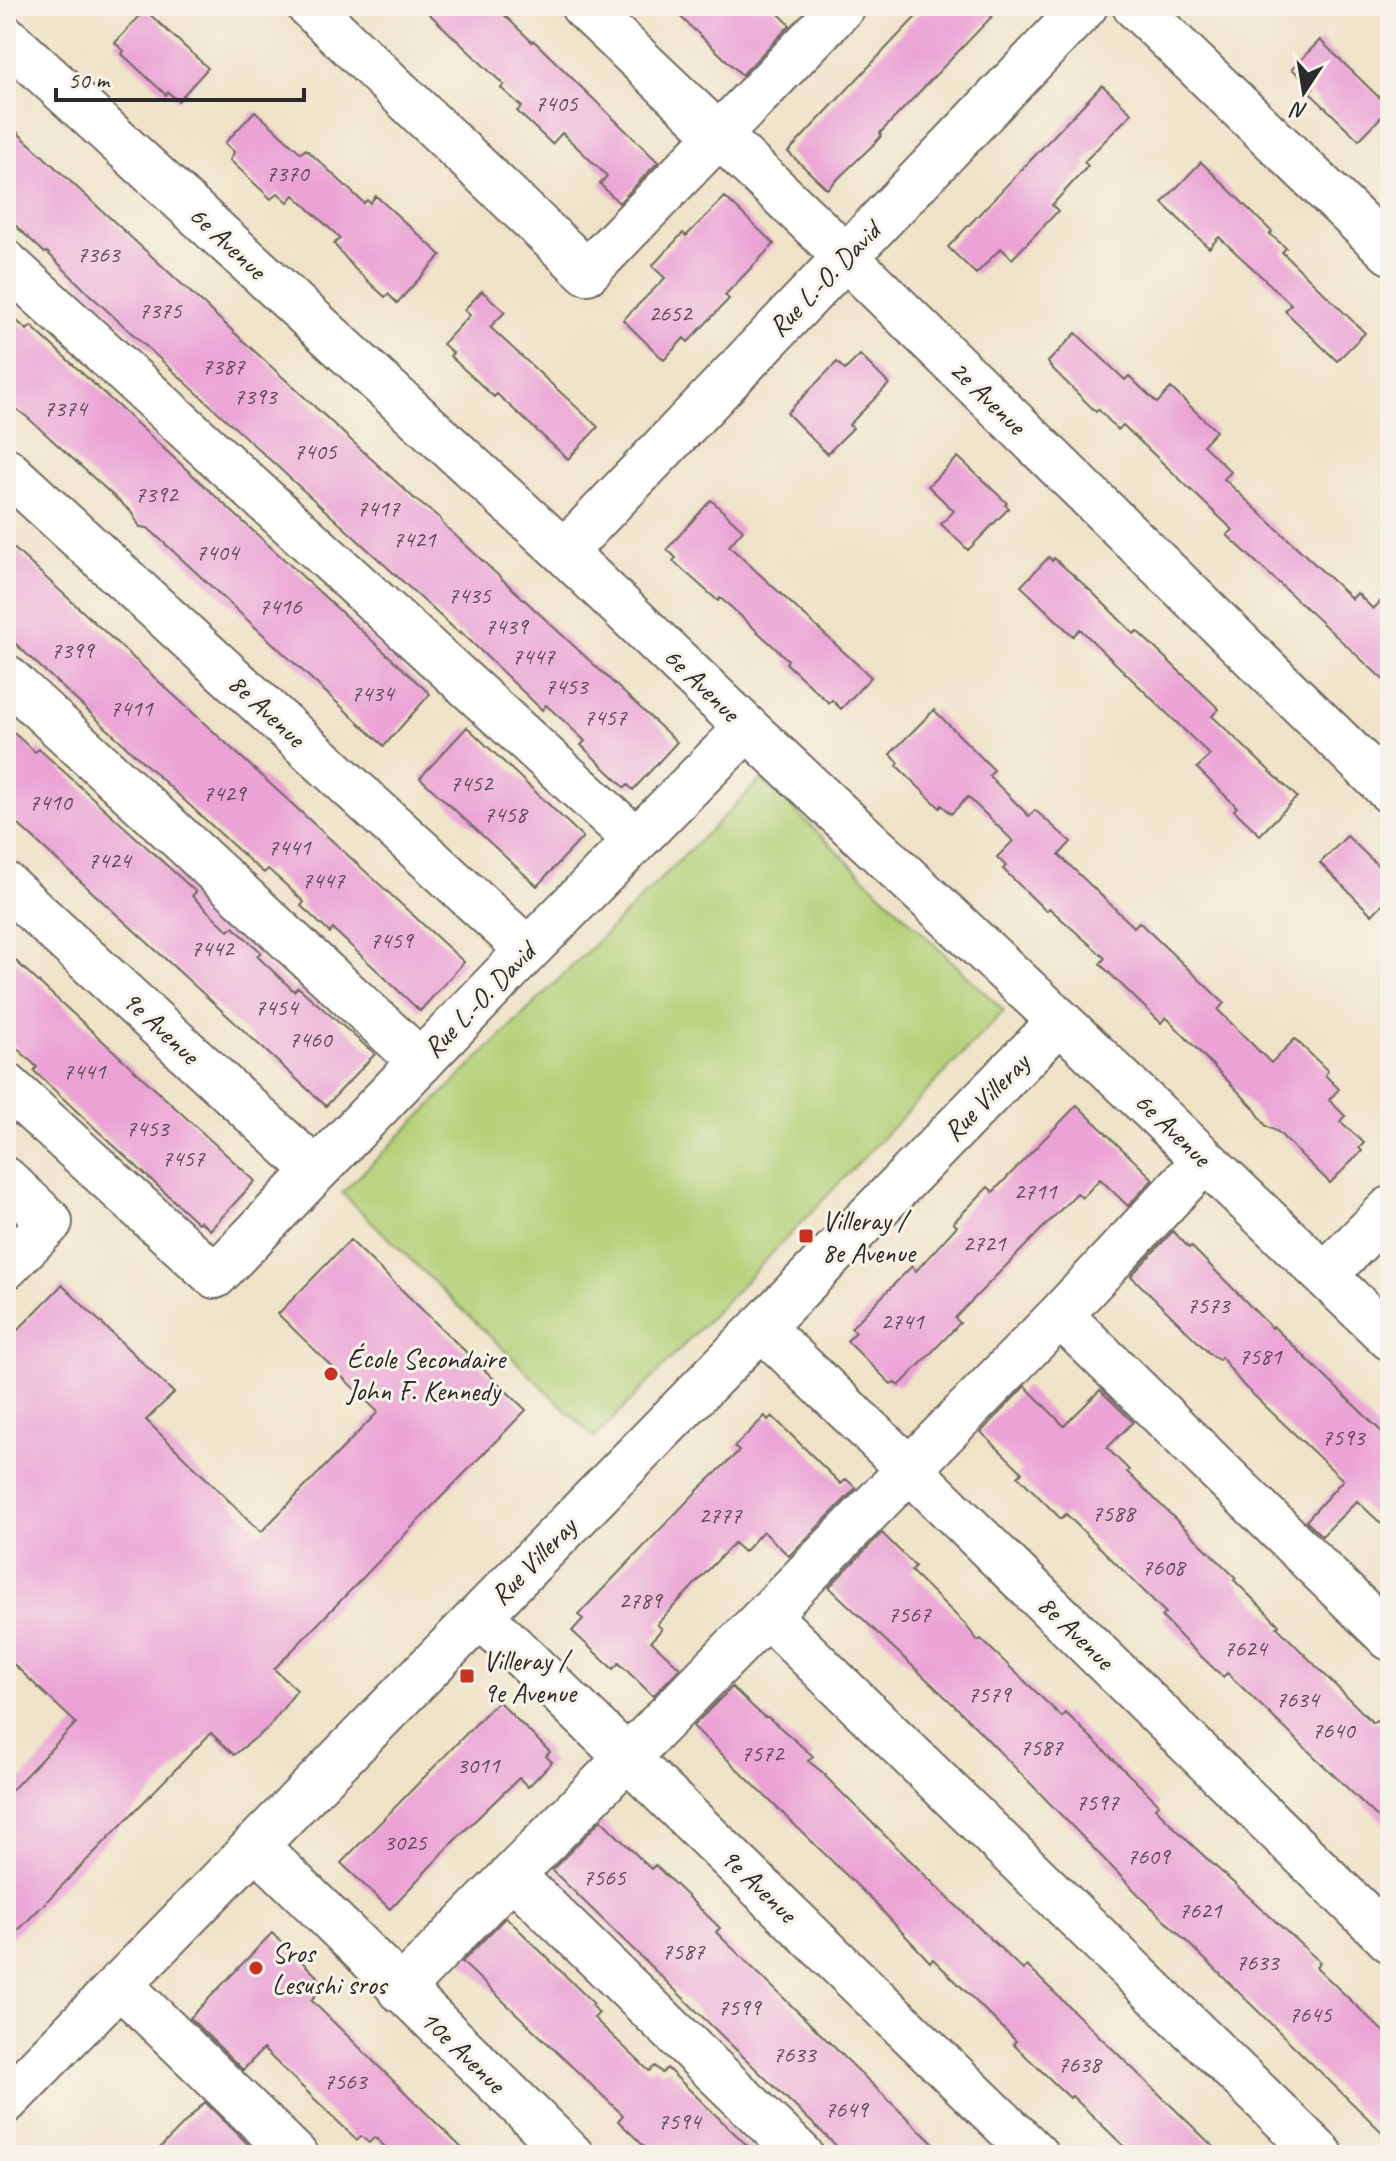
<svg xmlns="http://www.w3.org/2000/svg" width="1396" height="2161" viewBox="0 0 1396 2161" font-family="Caveat,sans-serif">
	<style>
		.green { fill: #b3d178; stroke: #6f7e52; stroke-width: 2 }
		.building { fill: #eba3d5 }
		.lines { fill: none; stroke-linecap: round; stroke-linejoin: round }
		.minor-casing { stroke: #706b62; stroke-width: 48 }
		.minor { stroke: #fff; stroke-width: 44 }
		.poi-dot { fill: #c8321e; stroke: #f7f3e8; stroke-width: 3 }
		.labels { text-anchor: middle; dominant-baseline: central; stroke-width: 6; stroke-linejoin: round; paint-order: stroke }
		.number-label { font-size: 24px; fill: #5b4956 }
		.street-label { font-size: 28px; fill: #2b2b2b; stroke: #f7f3e8 }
		.poi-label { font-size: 28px; fill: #2b2b2b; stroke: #f7f3e8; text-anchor: start }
	</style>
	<rect width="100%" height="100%" fill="#f7f3e8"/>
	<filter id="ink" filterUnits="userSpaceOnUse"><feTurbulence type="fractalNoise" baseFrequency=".0125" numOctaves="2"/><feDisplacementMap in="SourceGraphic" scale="16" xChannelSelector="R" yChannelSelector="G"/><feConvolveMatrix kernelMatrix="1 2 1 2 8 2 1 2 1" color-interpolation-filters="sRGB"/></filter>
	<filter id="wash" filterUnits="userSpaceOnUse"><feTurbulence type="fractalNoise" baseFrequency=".006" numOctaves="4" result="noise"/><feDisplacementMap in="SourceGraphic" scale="32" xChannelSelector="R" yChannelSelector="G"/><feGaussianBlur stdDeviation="1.8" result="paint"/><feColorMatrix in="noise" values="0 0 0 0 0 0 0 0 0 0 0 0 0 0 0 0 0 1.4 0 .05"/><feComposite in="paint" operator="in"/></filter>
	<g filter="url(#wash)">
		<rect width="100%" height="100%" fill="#efe3c7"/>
		<path class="green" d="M762,779L1004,1011L595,1438L342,1193Z"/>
		<g id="blocks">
			<path class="building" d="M421,6H495L532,42L534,41L658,162L619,203L600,184L607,176L562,133L552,144L517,111L522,107L501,88L504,85Z
				M669,6H771L790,25L742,75Z
				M926,6H1002L880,133L881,136L875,143L827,189L788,152Z
				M145,10L208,68L178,101L168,92L166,95L122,54L124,51L115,43Z
				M1320,40L1390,108L1359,140L1310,93L1314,88L1292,69Z
				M1102,85L1132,113L1084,162L1088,166L1052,205L1058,211L1012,259L1001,248L976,274L948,247Z
				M255,111L301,153L306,149L364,203L367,200L370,203L376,196L441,255L397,303L388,294L385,297L355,269L334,244L340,238L294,195L288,202L278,193L271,199L230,160L234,152L225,143Z
				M6,122L417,501L440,518L443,524L677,742L633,790L628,785L625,788L581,745L585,741L566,723L546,705L542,710L460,631L459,633L89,294L47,252L45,253L6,217Z
				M1201,162L1272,232L1270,234L1286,248L1282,252L1365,333L1337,361L1285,311L1291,304L1219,237L1209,248L1162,203Z
				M725,197L774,244L725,295L729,299L688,342L684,338L664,360L623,320L665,278L652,266L683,233L686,236Z
				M482,291L505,312L490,327L598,427L568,459L497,394L494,397L450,356L453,353L443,344L470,315L464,310Z
				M6,311L27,330L31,326L430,694L384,746L148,528L140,527L131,512L27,417L6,401Z
				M1076,333L1125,380L1129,376L1157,403L1171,388L1216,431L1203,445L1231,472L1224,479L1352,599L1357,593L1373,609L1390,592V686L1227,535L1233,530L1123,425L1118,430L1098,409L1096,412L1050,366L1048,362Z
				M860,355L889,384L849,425L853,428L827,454L787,413L837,362L845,370Z
				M958,457L1007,503L1005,505L1009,508L968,550L941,524L954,511L928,486Z
				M711,500L743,530L729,546L871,677L841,709L832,700L829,703L786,663L788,660L731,607L720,598L718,601L673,561L676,558L667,549Z
				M6,541L464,962L420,1011L333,929L330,933L301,906L304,902L286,885L268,869L264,873L251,862L6,635Z
				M1049,557L1052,561L1054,558L1091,591L1134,634L1137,631L1219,709L1212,716L1297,797L1260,835L1234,810L1237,807L1197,768L1210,755L1080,629L1073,636L1021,586Z
				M934,710L994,770L989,776L1029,816L1035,810L1071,842L1059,855L1134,927L1139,922L1224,1003L1218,1010L1271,1063L1295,1039L1328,1071L1325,1075L1339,1089L1329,1100L1345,1116L1340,1121L1364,1143L1359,1148L1362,1151L1330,1183L1278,1132L1266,1126L1253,1107L1166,1017L1161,1023L1100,964L1105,958L1049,908L1046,911L1003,869L1006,866L997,857L1013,841L968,797L951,814L942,805L940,808L897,766L899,763L890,754Z
				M6,726L35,752L39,749L196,892L192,896L229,931L233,927L261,952L257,956L294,991L298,987L375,1054L326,1106L7,814L10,812L6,809Z
				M467,727L583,837L537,886L420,778Z
				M1347,836L1390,877V896L1372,915L1320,863Z
				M6,952L255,1181L210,1230L200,1221L198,1223L85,1119L34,1071L37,1067L6,1038Z
				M1077,1105L1153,1179L1128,1206L1100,1179L1082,1198L1077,1193L955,1318L960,1323L936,1348L899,1386L894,1382L891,1384L847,1341L856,1332L851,1328L912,1266L916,1271L957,1226L953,1223L988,1187L993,1192Z
				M1173,1231L1189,1248L1191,1246L1272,1328L1273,1326L1390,1440V1532L1357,1501L1322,1536L1306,1521L1343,1480L1243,1385L1221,1357L1219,1360L1212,1356L1131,1276Z
				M350,1240L526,1410L274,1669L297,1690L268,1728L234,1755L211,1733L6,1943V1796L76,1723L6,1657V1342L62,1285L174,1393L146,1420L261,1532L378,1412L278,1314Z
				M1025,1386L1064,1426L1100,1390L1133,1422L1107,1448L1129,1470L1127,1472L1236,1578L1234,1580L1279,1625L1277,1627L1373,1723L1376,1721L1390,1734V1829L1227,1673L1223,1677L1190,1646L1162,1617L1166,1613L1066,1514L1061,1519L1018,1476L1022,1472L981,1432Z
				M765,1416L768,1420L772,1416L841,1484L846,1479L856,1488L789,1556L763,1531L744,1552L734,1543L657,1624L662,1629L651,1641L680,1668L653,1696L619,1663L613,1669L572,1631L583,1619L578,1615L699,1489L739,1451L734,1447Z
				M882,1533L915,1566L911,1571L964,1623L978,1641L981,1639L1062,1717L1066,1713L1159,1804L1155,1808L1191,1844L1320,1962L1316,1967L1390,2038V2140L1139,1895L957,1708L829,1587Z
				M732,1687L764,1717H768L813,1756L808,1761L826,1775L825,1776L943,1893L1023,1970L1027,1966L1222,2155H1133L1072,2096L1070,2098L1013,2044L1016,2041L933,1959L930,1962L873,1901L693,1726Z
				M498,1701L550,1752L546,1756L552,1762L528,1787L519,1778L459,1836L390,1909L341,1863Z
				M601,1820L651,1869L655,1865L720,1928L716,1932L723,1939L945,2155H846L760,2073L552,1870Z
				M506,1917L594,2004L592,2005L599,2013L594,2018L649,2071L655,2066L662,2073L667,2068L757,2155H653L618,2121L623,2115L462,1962Z
				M272,1933L326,1985L311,2000L469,2155H393L375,2137L369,2143L361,2136L357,2140L263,2049L243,2070L190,2018Z
				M205,2102L259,2155H153Z"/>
		</g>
	</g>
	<g filter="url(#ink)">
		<use href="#blocks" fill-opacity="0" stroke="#706b62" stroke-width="2"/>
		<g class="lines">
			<g class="minor-casing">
				<path id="minor" d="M309,6L587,272L843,6
					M583,6L813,225L1390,791
					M1135,6L1390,252
					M6,38L564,552L747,728L1060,1021L1390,1338
					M6,263L636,840
					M6,470L528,950
					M564,552L1085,6
					M6,677L421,1062
					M6,885L315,1170
					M6,1085L215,1276L528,950L747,728
					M6,1180L50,1222L6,1267
					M1325,1275L1390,1209
					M1060,1315L1390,1638
					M761,1327L909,1469L1390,1940
					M480,1615L1036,2155
					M767,1615L1321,2155
					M255,1845L571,2155
					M513,1876L801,2155
					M119,1984L295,2155
					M400,1990L1060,1315L1205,1160
					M6,2101L1060,1021"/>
			</g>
			<use href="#minor" class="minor"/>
		</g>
	</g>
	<g class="poi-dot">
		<rect x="798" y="1228" width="16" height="16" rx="4"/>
		<circle cx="331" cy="1374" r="8"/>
		<rect x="459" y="1668" width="16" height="16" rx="4"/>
		<circle cx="256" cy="1968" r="8"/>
	</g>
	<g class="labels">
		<g class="number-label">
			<text x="556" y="103">7405</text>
			<text x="287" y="173">7370</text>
			<text x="98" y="254">7363</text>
			<text x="160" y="310">7375</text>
			<text x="670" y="313">2652</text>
			<text x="223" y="366">7387</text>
			<text x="255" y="396">7393</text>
			<text x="65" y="408">7374</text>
			<text x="315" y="451">7405</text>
			<text x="156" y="494">7392</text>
			<text x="378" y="508">7417</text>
			<text x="414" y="539">7421</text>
			<text x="217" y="552">7404</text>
			<text x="469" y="595">7435</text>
			<text x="280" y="606">7416</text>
			<text x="506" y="626">7439</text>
			<text x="72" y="650">7399</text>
			<text x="533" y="656">7447</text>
			<text x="566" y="686">7453</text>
			<text x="372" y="693">7434</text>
			<text x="131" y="708">7411</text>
			<text x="605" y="717">7457</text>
			<text x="471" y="783">7452</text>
			<text x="224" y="793">7429</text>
			<text x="50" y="802">7410</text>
			<text x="505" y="814">7458</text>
			<text x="289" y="847">7441</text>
			<text x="109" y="860">7424</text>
			<text x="323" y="880">7447</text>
			<text x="391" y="940">7459</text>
			<text x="212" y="948">7442</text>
			<text x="276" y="1007">7454</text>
			<text x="310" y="1039">7460</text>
			<text x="84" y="1071">7441</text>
			<text x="147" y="1128">7453</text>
			<text x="183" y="1158">7457</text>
			<text x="1035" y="1191">2711</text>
			<text x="984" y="1243">2721</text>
			<text x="1208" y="1305">7573</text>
			<text x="902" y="1321">2741</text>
			<text x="1260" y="1356">7581</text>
			<text x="1343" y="1437">7593</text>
			<text x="1113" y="1513">7588</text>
			<text x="720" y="1515">2777</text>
			<text x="1163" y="1567">7608</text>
			<text x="640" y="1600">2789</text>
			<text x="909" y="1614">7567</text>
			<text x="1245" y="1648">7624</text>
			<text x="989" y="1694">7579</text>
			<text x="1297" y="1699">7634</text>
			<text x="1333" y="1730">7640</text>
			<text x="1041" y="1747">7587</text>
			<text x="762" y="1753">7572</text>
			<text x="478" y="1765">3011</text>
			<text x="1097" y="1802">7597</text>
			<text x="405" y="1842">3025</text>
			<text x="1148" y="1856">7609</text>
			<text x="604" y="1877">7565</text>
			<text x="1200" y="1910">7621</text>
			<text x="683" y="1951">7587</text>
			<text x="1257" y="1962">7633</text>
			<text x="739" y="2007">7599</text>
			<text x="1310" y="2014">7645</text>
			<text x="794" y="2054">7633</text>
			<text x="1079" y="2064">7638</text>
			<text x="345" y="2081">7563</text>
			<text x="846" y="2109">7649</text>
			<text x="679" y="2121">7594</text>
		</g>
		<g class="street-label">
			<text transform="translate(228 242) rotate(43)">6e Avenue</text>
			<text transform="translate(824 279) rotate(-46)">Rue L.-O. David</text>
			<text transform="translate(988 397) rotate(44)">2e Avenue</text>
			<text transform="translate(702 684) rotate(44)">6e Avenue</text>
			<text transform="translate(267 710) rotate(43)">8e Avenue</text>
			<text transform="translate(479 1000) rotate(-46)">Rue L.-O. David</text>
			<text transform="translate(161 1027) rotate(43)">9e Avenue</text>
			<text transform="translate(986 1097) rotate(-46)">Rue Villeray</text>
			<text transform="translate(1173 1129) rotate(44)">6e Avenue</text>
			<text transform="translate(533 1561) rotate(-46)">Rue Villeray</text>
			<text transform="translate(1076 1632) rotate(44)">8e Avenue</text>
			<text transform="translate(759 1885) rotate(44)">9e Avenue</text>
			<text transform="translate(463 2051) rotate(44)">10e Avenue</text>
		</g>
		<g class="poi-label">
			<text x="822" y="1220">Villeray /<tspan x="822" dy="32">8e Avenue</tspan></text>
			<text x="347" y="1358">École Secondaire<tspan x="347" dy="32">John F. Kennedy</tspan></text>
			<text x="483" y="1660">Villeray /<tspan x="483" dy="32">9e Avenue</tspan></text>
			<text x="272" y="1952">Sros<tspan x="272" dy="32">Lesushi sros</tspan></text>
		</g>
	</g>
	<rect width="1396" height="2161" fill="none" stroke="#f7f3e8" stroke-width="32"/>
	<g transform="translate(1304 92) rotate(192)" stroke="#f7f3e8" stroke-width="6" paint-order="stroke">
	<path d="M0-6L14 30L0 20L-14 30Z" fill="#2b2b2b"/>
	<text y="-12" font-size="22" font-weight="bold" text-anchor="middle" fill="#2b2b2b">N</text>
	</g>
	<path d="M56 88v12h248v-12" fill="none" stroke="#2b2b2b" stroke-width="4"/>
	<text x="68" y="88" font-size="24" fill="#2b2b2b" stroke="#f7f3e8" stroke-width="6" paint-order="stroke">50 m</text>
</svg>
